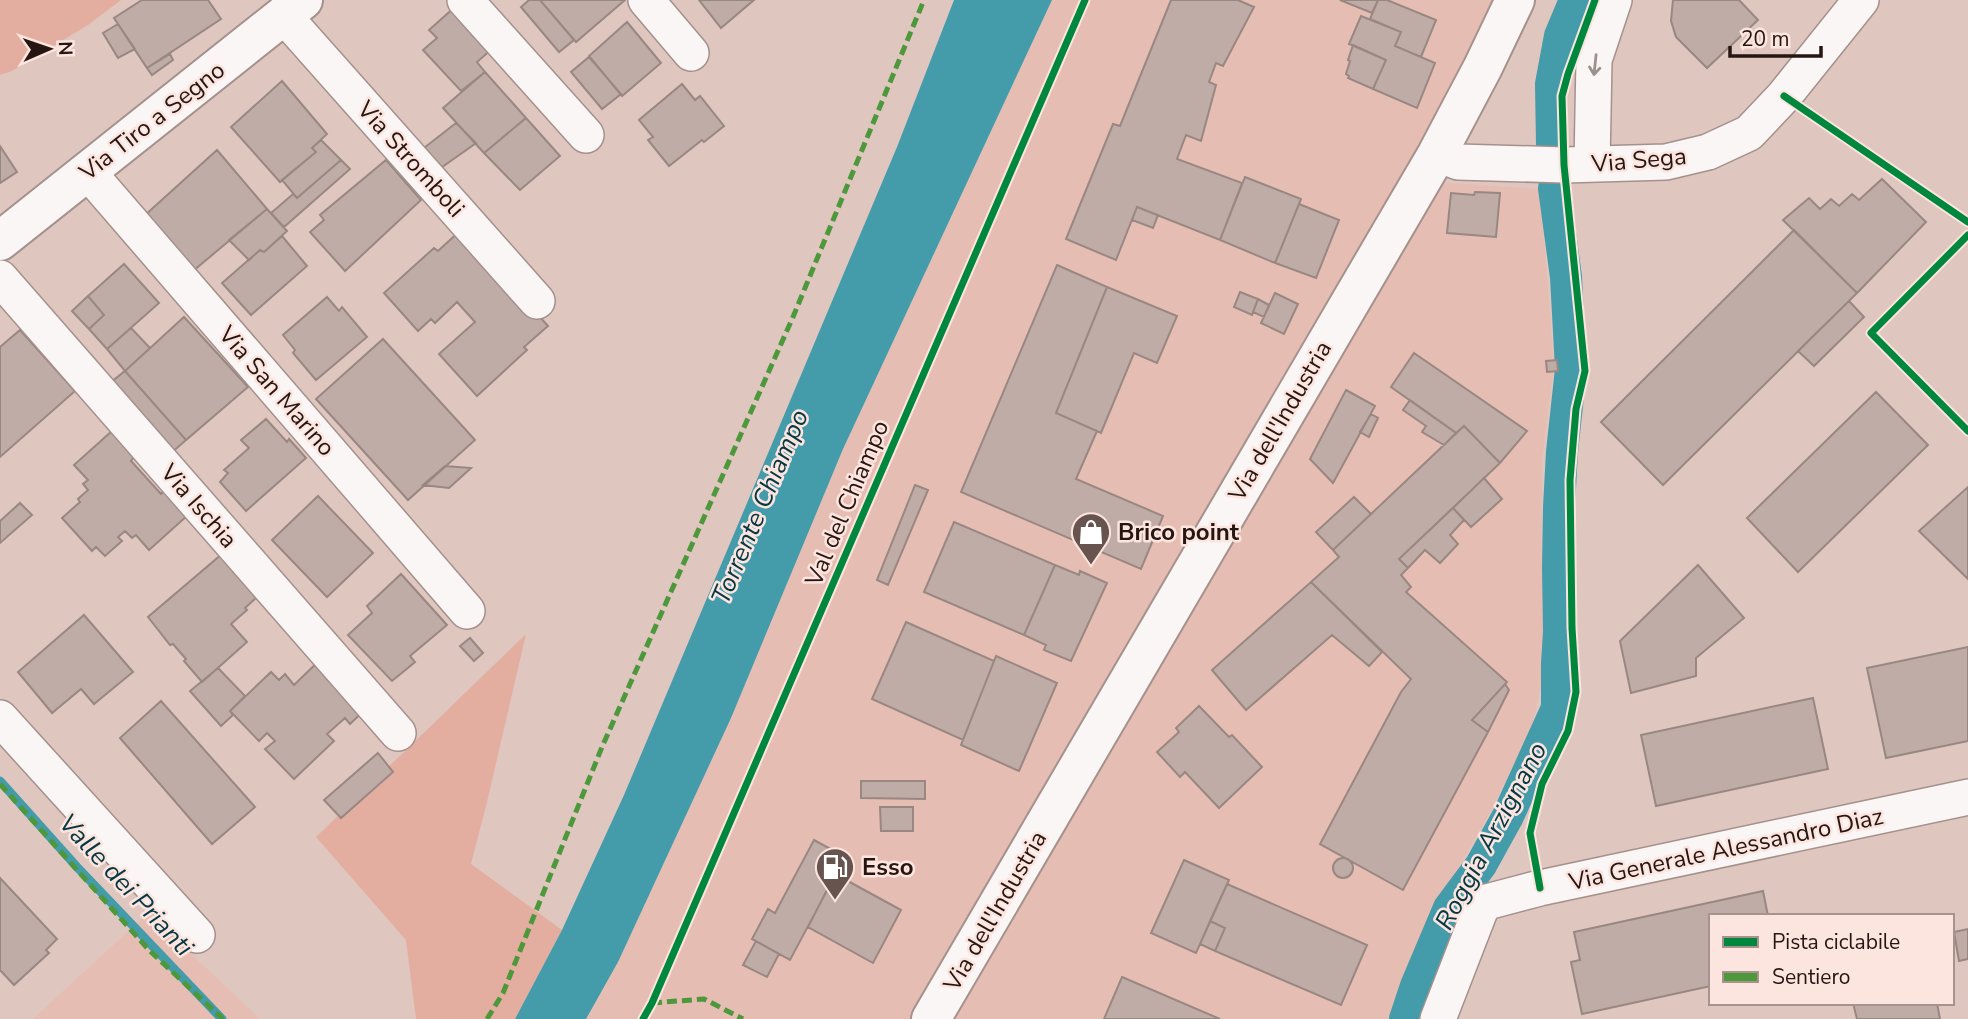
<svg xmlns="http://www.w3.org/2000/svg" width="1968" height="1019" viewBox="0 0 1968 1019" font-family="'Nunito Sans',sans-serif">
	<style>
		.built { fill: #e6bdb2 }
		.green { fill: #e3aea0 }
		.water { fill: #449cab }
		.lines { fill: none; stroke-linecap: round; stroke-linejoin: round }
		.stream { stroke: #449cab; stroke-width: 9 }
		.canal { stroke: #449cab; stroke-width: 32 }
		.building { fill: #bfaca6; stroke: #998781; stroke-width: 2 }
		.minor-casing { stroke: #a4918c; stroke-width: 38 }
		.secondary-casing { stroke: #a4918c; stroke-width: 42 }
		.minor { stroke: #faf6f5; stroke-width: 35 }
		.secondary { stroke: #faf6f5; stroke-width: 38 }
		.quiet { stroke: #4e983c; stroke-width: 5; stroke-dasharray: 10 5; stroke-linecap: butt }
		.cycleway-casing { stroke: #fde5df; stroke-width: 11 }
		.cycleway { stroke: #00873e; stroke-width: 7 }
		.oneway { stroke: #9b918f }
		.labels { text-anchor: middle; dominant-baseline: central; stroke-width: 5; stroke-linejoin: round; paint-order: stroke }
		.street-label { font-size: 24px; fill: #261612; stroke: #fde5df }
		.poi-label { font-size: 24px; font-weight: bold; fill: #261612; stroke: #fde5df; text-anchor: start }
		.water-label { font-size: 26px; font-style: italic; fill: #053843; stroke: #fde5df }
	</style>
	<rect width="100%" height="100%" fill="#dfc6bf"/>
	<path class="built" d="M1052,0H1513L1433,182L1540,189L1554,366L1542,459L1541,534L1544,659L1540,690L1532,727L1487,818L1461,863L1409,962L1389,1019H586L618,962L731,718L843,449Z
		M148,913L260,1019H33Z"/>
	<path class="green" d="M0,0H121L88,25L12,71L0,75Z
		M526,634L487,802L471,864L562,930L515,1019H416L406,940L316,837Z"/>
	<path class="water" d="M954,0H1052L843,449L731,718L618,962L586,1019H515L562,930L624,795L897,147Z"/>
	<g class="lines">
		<path class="stream" d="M0,781L77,867L222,1019"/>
		<path class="canal" d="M1552,145L1551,84L1560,36L1575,0
			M1405,1019L1416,986L1449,908L1481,865L1508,816L1557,708V664L1559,632L1558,567L1559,507L1562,452L1571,369L1566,277L1554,188"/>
	</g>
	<path class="building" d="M142,0H208L221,19L147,68L114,18Z
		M529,0H540L574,40L559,52L521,7Z
		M540,0H625L576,42Z
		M699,0H754L721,28Z
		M1171,0H1238L1254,7L1223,66L1216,63L1209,82L1216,85L1201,141L1186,135L1177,159L1242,183L1220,240L1137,207L1116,260L1066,239L1113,124L1120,126Z
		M1340,0H1378L1372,13Z
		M1378,0H1387L1436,20L1421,57L1395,46L1401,32L1370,19Z
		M1673,0H1739L1758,20L1707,68L1676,37L1671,21Z
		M456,6L493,48L477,62L485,72L461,91L423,50L437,38L429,30Z
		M1361,16L1401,32L1395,46L1435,63L1417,108L1373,89L1386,60L1349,44Z
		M627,22L661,63L622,96L589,56Z
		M118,24L135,49L118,58L103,33Z
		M1353,45L1386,60L1373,89L1348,78L1349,76L1346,74L1350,61L1348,60Z
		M170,54L173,60L152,75L147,68Z
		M589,57L621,94L602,109L571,72Z
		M485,72L526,118L484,153L443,108Z
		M282,81L327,134L312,148L316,152L280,182L231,127Z
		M682,84L695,100L700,96L724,126L704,142L702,140L669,166L648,140L653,137L639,120Z
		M526,118L560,156L520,190L484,153Z
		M456,123L476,143L438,170L420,151Z
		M321,140L341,160L297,198L282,180L316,152L312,148Z
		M0,146L17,172L0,183Z
		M217,150L267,209L193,271L144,216Z
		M341,160L350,169L284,227L271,213L293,194L297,198Z
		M386,160L421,200L345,271L310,232L324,220L320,215Z
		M1245,177L1301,199L1275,263L1220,240Z
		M1882,179L1926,222L1857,293L1783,220L1809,198L1820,209L1831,199L1839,206L1852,194L1859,200Z
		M1475,192L1500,193L1496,237L1447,233L1451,193L1474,195Z
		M1299,204L1339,220L1316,278L1275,263Z
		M1137,207L1158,215L1153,228L1132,220Z
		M267,209L287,231L264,252L260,250L249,260L229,240Z
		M461,230L548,326L524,347L527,350L477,396L439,354L475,322L457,302L435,323L431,319L418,331L384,293L434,248L438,251Z
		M1794,230L1857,293L1663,485L1601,422Z
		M282,236L307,266L251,315L222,283L260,250L264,252Z
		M124,264L159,303L107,349L89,329L104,315L88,296Z
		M1057,265L1107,287L1056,413L1097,431L1076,479L1163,516L1141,569L961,492Z
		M1107,287L1177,316L1157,363L1134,353L1101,433L1056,413Z
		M1240,292L1258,299L1252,315L1234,307Z
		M1275,293L1298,304L1284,334L1261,323Z
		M88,296L104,315L89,329L72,311Z
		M327,297L339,311L342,307L367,337L316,380L293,353L295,350L283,335Z
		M1258,299L1269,305L1264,317L1253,312Z
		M1849,301L1864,317L1814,366L1798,351Z
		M184,317L248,387L186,440L125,371Z
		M131,328L150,348L125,371L107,349Z
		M20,330L75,391L0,457V347Z
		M383,339L475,440L408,500L316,399Z
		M1414,353L1527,431L1500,463L1464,426L1456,433L1391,387Z
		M1557,360L1558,371L1547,372L1546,361Z
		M125,371L186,440L169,455L110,383Z
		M1346,390L1375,406L1333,483L1310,459Z
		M1876,392L1928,445L1798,572L1747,518Z
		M1410,400L1456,433L1444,445L1422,432L1426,426L1403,410Z
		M1371,414L1378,418L1369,437L1360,432Z
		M266,419L287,442L289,439L306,458L246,511L220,482L228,473L224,470L249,448L241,440Z
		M1464,426L1500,463L1399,559L1408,568L1401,575L1411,587L1406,592L1507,682L1472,720L1488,732L1403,890L1320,844L1401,692L1411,679L1311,582L1339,557L1333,550Z
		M112,431L135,456L131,461L161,494L166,489L188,515L149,550L136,535L132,538L125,531L118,537L122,541L105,556L96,547L92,551L62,518L80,502L78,499L88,490L83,484L88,480L74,465Z
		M445,466L471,468L449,488L423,485Z
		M1484,478L1502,499L1471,527L1453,508Z
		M915,485L928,490L888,585L877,580Z
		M1968,487V579L1919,531Z
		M318,496L373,553L327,597L272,540Z
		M1354,497L1371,514L1333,550L1316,532Z
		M20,503L32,515L0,543V521Z
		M1453,508L1464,520L1450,535L1458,544L1440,563L1425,550L1408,568L1399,559Z
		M954,522L1055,565L1024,635L924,592Z
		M222,554L258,596L245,608L247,610L231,624L247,642L202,682L184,661L186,659L173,644L170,645L148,617Z
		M1055,565L1079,575L1080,571L1107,583L1071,661L1044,650L1046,645L1024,635Z
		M1698,565L1744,618L1696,658V676L1631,693L1620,641Z
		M401,574L447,625L410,656L415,662L392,681L348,635L372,613L367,606Z
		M1311,582L1382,652L1369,666L1332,635L1246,710L1212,670Z
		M84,615L133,672L94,704L81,689L52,713L18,672Z
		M906,622L994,661L963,740L872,699Z
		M470,638L483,653L474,661L460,646Z
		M1968,647V741L1886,758L1867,668Z
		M324,656L370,705L350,724L345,718L327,734L334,741L294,779L265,749L275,741L267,733L259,741L230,711L271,672L279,680L285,674L294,685Z
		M996,656L1057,683L1019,771L961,745Z
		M218,668L245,696L230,711L233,715L221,726L190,691Z
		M1505,684L1509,690L1488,732L1472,720Z
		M1813,698L1828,769L1656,806L1641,735Z
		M161,701L255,807L212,844L120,738Z
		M1199,706L1229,737L1232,735L1262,767L1219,808L1185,772L1180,777L1157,752L1179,732L1176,728Z
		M378,753L393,772L341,818L324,800Z
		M861,781H925V799L861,798Z
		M880,807H913V831H881Z
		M814,840L845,857L790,960L752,939L768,909L775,913Z
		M1333 868a10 10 0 1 1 20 0a10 10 0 1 1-20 0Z
		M1184,860L1229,880L1196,953L1151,933Z
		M835,874L901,910L873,963L808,927Z
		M0,878L57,939L46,950L49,953L14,985L0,970Z
		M1227,884L1367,945L1341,1005L1215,951L1225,928L1210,921Z
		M1763,891L1768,916H1711V986L1582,1014L1571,962L1580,960L1574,932Z
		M1210,921L1225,928L1215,951L1200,944Z
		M1968,929V959L1959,961L1954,932Z
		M756,941L779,954L767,977L743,965Z
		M1122,977L1220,1019H1104Z
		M1853,1003H1937L1940,1019H1857Z"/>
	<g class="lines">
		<g class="minor-casing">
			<path id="minor" d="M465,0L586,135
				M646,0L691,53
				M284,16L537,301
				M1437,154L1458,162L1564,165L1666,162L1708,152L1749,133L1784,96L1861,0
				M1592,164L1594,60L1614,0
				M87,171L467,611
				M0,278L398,733
				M0,718L197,935
				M1438,1019L1483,903L1540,888L1968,797"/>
		</g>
		<g class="secondary-casing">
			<path id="secondary" d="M0,241L303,0
				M931,1019L1437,154L1483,67L1515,0"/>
		</g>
		<use href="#minor" class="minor"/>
		<use href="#secondary" class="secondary"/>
		<path class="quiet" d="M0,784L149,950L223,1019
			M652,1003L704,999L743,1019
			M487,1019L503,993L602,747L793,317L924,0"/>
		<g class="cycleway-casing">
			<path id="cycleway" d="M1784,96L1968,222
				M1968,235L1871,333L1968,431
				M1540,888L1530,833L1542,784L1568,731L1576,692L1572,628L1570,480L1576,409L1585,371L1564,165L1562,96L1568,74L1595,0
				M643,1019L652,1003L1085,0"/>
		</g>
		<use href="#cycleway" class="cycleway"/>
	</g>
	<defs><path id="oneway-shaft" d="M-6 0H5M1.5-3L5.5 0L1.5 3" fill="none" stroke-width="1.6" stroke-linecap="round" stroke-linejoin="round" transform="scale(1.75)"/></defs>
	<use class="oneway" href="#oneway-shaft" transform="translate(1595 65) rotate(96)"/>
	<defs>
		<g id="shop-pin" transform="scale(2.0125)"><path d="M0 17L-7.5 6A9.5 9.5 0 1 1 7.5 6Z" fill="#67544f" stroke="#fde5df"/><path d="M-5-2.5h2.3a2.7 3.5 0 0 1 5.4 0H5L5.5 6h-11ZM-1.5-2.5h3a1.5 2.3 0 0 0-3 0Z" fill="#fff"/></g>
		<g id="fuel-pin" transform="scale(2.0125)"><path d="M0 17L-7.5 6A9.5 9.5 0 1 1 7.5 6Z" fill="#67544f" stroke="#fde5df"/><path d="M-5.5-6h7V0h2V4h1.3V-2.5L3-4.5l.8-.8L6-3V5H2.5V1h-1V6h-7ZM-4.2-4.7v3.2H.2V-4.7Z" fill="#fff"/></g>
	</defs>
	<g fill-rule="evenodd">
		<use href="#shop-pin" x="1091" y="532"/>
		<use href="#fuel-pin" x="835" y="867"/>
	</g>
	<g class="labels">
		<g class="street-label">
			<text transform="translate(152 121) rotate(-38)">Via Tiro a Segno</text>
			<text transform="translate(411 159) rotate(48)">Via Stromboli</text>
			<text transform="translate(1639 160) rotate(-5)">Via Sega</text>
			<text transform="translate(277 391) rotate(49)">Via San Marino</text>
			<text transform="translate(1280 421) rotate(-60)">Via dell'Industria</text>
			<text transform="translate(847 503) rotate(-67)">Val del Chiampo</text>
			<text transform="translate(199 506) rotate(49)">Via Ischia</text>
			<text transform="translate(1726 849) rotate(-12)">Via Generale Alessandro Diaz</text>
			<text transform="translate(995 911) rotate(-60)">Via dell'Industria</text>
		</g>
		<g class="poi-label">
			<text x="1118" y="532">Brico point</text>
			<text x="862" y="867">Esso</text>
		</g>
		<g class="water-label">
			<text transform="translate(760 507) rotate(-67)">Torrente Chiampo</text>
			<text transform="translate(1491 836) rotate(-62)">Roggia Arzignano</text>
			<text transform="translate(126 885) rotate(47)">Valle dei Prianti</text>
		</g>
	</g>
	<rect x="1709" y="914" width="245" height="91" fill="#fde5df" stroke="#a7928d" stroke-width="2"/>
	<rect x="1723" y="937" width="35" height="10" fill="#00873e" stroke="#a7928d" stroke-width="2"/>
	<text x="1772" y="949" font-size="21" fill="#261612">Pista ciclabile</text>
	<rect x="1723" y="972" width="35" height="10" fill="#4e983c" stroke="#a7928d" stroke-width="2"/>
	<text x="1772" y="984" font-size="21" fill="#261612">Sentiero</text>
	<g transform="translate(49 49) rotate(88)" stroke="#fde5df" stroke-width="5" paint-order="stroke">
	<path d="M0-5L12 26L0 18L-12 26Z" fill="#261612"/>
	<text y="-10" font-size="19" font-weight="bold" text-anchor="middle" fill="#261612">N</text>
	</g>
	<path d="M1730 46v10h91v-10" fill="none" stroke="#261612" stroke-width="3.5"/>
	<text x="1741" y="46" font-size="21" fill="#261612" stroke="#fde5df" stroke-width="5" paint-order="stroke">20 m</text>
</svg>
